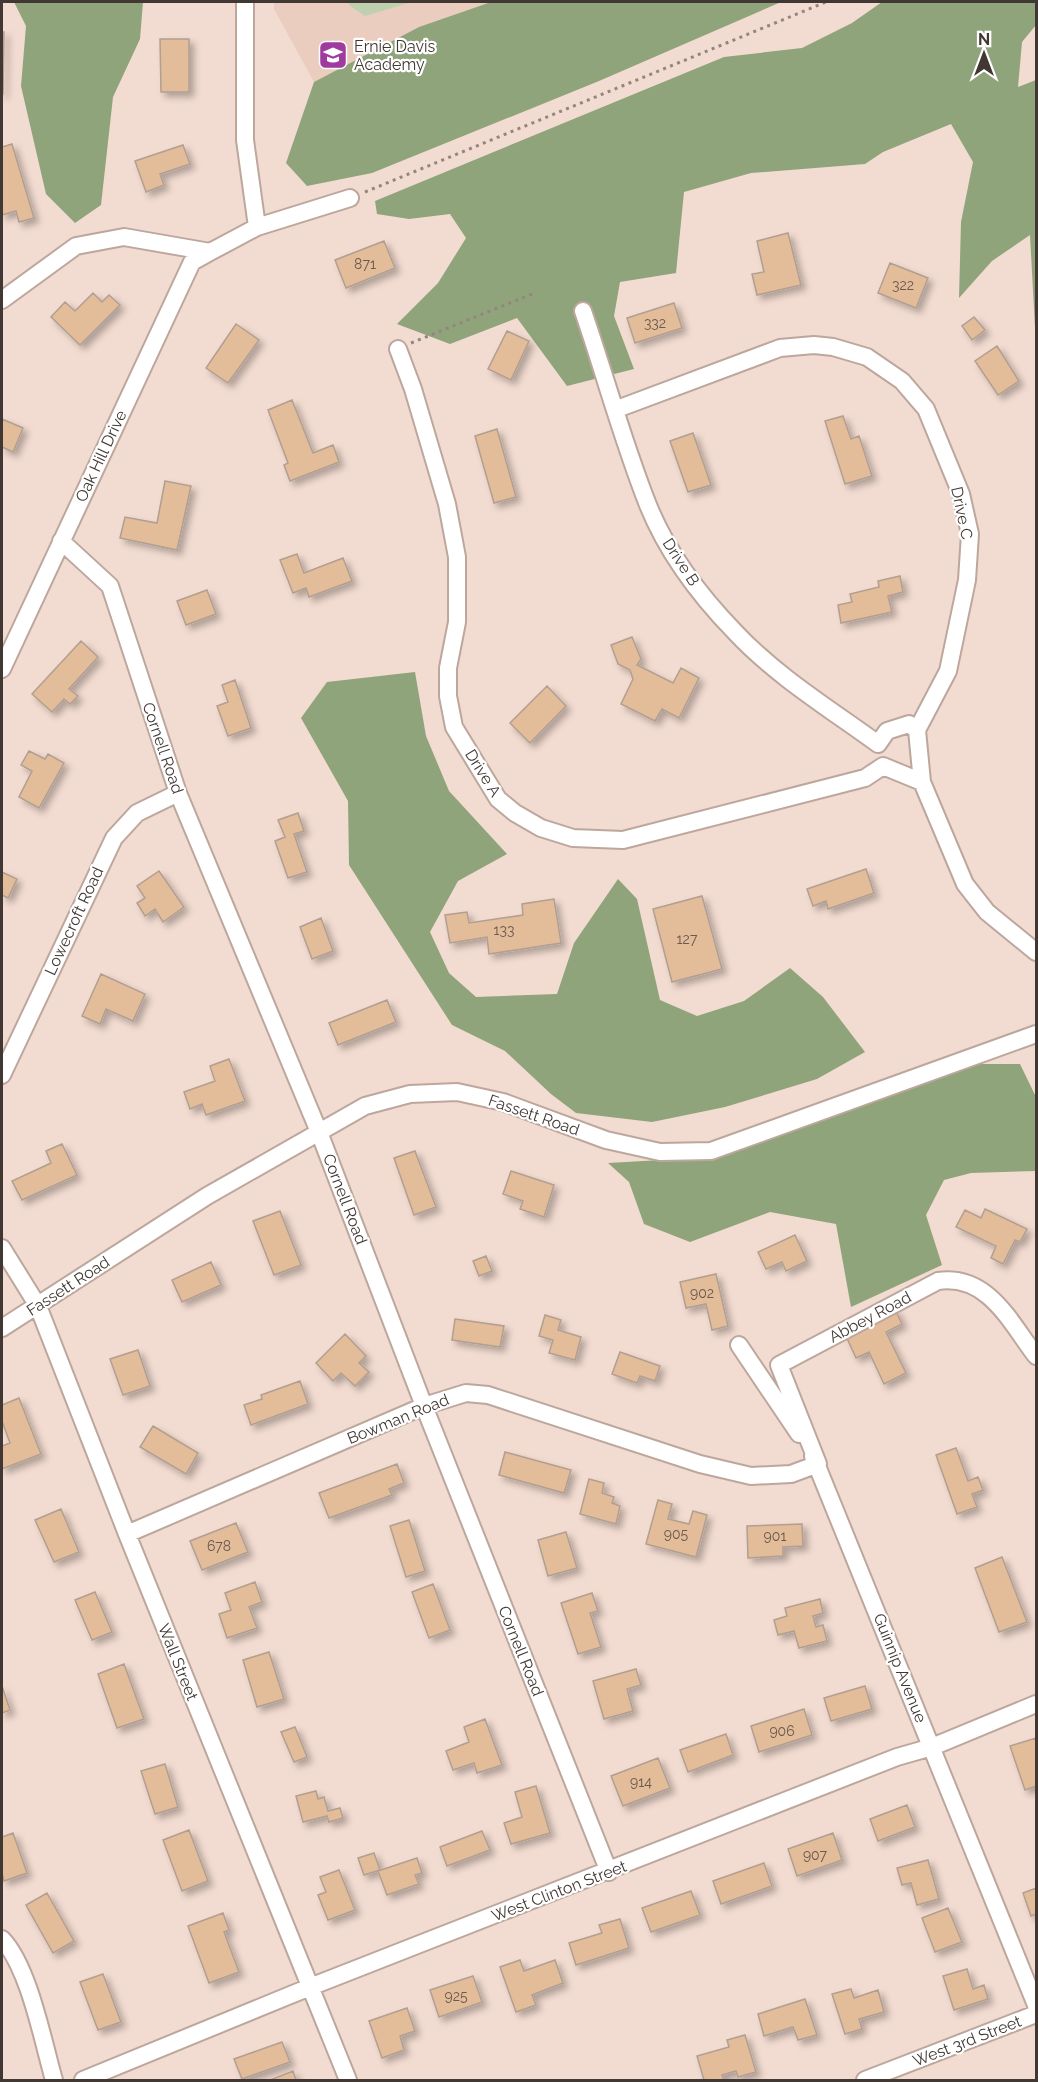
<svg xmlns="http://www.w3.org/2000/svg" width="1038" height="2082" viewBox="0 0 1038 2082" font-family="Raleway,sans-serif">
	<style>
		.built { fill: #ebcdbf }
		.green { fill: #bfd0ae }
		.forest { fill: #8fa47a }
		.building { fill: #e3bc9a; stroke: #b19f91; stroke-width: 1.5; filter: url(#shadow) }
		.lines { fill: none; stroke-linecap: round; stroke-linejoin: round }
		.street-casing { stroke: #bda79d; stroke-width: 20 }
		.path { stroke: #94857d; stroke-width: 3; stroke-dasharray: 3 4.5; stroke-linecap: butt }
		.street { stroke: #fff; stroke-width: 16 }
		.labels { text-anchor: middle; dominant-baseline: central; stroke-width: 4.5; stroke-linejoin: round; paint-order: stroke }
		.number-label { font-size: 14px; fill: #6a594d }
		.poi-label { font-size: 16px; fill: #413833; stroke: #fff; text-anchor: start }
		.street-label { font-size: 16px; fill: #413833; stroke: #fff }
	</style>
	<defs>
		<filter id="shadow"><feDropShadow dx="4.5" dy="4.5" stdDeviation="3" flood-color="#0004"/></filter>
	</defs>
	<rect width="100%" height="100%" fill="#f2dbd0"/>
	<path class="built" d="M274,2H491L419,27L314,82L274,9Z"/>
	<path class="green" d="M348,2H412L365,16L349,5Z"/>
	<path class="forest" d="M14,2H143L140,39L113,97L101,205L75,223L46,194L21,86L26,26Z
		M491,2H781L599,81L372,173L307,186L286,163L314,82L419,27Z
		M882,2H1036V25L1022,42L1018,87L1036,80V346L1030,235L992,261L959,298L961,222L973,162L951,124L883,152L865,164L751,173L684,192L676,273L620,282L614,316L634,369L567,386L517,318L450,344L397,324L438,283L466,238L450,214L409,219L377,214L375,201L724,57L802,48L852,23Z
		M415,672L426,736L449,791L507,854L458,881L430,932L449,973L476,997L557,994L574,943L618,879L637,899L660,1000L697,1016L744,1001L790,968L823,997L865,1052L817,1079L725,1107L652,1122L576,1113L551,1094L505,1051L452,1025L349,865L348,801L301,718L327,682Z
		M971,1064H1020L1036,1097V1171L971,1173L944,1180L926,1215L942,1265L851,1307L836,1224L770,1212L690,1242L644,1224L629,1182L608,1163L715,1157Z"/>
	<path class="building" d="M2,32H4L3,94H2Z
		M160,39H189V92H161Z
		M12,144L34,218L19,222L16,211L2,215V147Z
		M183,145L190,164L160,174L164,185L146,192L135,161Z
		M788,233L801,285L757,295L752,274L764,272L757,241Z
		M384,241L395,268L346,288L335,260Z
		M890,263L928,278L916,308L878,293Z
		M93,293L102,302L109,295L120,305L80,345L51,317L65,302L75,311Z
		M674,303L682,328L635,343L627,318Z
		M974,317L985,330L972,340L962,326Z
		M236,324L259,340L228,383L206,368Z
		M507,331L529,341L511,380L488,369Z
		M997,346L1019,381L998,395L975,361Z
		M292,400L313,453L333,445L339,462L290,481L284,465L288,463L268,410Z
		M843,416L851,439L859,436L872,476L845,484L825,421Z
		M2,419L23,428L13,452L2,447Z
		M497,429L516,497L494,503L475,436Z
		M693,433L711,485L688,492L670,441Z
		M165,481L191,486L177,550L120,538L125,517L157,523Z
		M297,554L304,573L343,558L352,581L309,597L306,588L293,593L280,560Z
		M900,576L903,592L888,596L892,612L841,623L838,605L852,602L850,594L879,587L878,581Z
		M207,590L216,614L186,625L177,601Z
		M632,637L641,659L637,665L673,683L681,668L699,678L679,718L662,709L655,721L621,704L633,679L630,670L618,664L611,645Z
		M81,641L98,657L69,689L78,696L70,704L64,699L52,712L32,694Z
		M235,680L251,728L228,736L217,706L228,702L222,685Z
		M547,686L566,706L530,743L510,723Z
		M29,751L45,759L48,754L64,763L39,808L19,797L32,771L21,765Z
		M298,813L304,831L294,834L307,872L288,878L275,841L285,837L278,820Z
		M866,869L874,893L828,909L826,901L813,906L807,889Z
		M159,871L184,907L163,922L155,909L145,916L137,903L145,898L137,886Z
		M2,872L17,879L8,898L2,895Z
		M702,896L722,969L672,982L653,909Z
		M554,899L561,943L489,954L487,937L450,943L445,915L467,912L469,923L523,915L522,904Z
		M321,918L333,951L312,959L300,927Z
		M101,974L145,994L133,1021L106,1009L100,1024L82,1016Z
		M387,1000L396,1022L338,1045L329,1023Z
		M229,1059L245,1101L206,1115L202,1104L190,1109L184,1092L215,1081L210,1066Z
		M62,1144L77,1175L22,1200L12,1181L51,1163L46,1151Z
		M415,1151L436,1207L414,1215L394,1158Z
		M511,1171L554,1185L544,1217L520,1209L523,1201L503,1194Z
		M985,1209L1027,1229L1020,1242L1015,1240L1003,1264L991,1258L996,1246L956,1227L965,1210L981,1218Z
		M280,1211L301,1265L274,1275L253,1221Z
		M795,1235L807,1261L786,1271L782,1262L766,1269L758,1252Z
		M486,1256L492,1271L479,1276L473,1261Z
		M211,1262L221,1285L182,1302L172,1280Z
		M716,1274L728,1326L712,1330L706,1304L686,1308L680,1282Z
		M895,1309L902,1324L886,1332L906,1373L884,1384L869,1352L856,1358L846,1336Z
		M545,1315L561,1320L558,1330L581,1337L575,1360L549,1353L553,1340L539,1336Z
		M455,1319L504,1326L500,1347L452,1340Z
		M345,1334L366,1356L359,1363L369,1372L355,1386L341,1373L333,1381L316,1363Z
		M138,1350L150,1386L123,1395L110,1359Z
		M620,1352L660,1366L655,1381L640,1376L637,1383L612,1374Z
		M300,1381L308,1404L251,1425L244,1405L262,1399L261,1395Z
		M19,1398L41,1454L2,1469V1446L10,1443L2,1421V1405Z
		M153,1426L198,1453L186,1474L140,1447Z
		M956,1448L968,1481L978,1477L983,1490L972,1494L977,1507L957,1514L936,1455Z
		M505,1452L571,1470L564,1493L499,1475Z
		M397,1464L404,1483L389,1489L392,1495L329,1518L319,1493Z
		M589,1479L604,1483L602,1493L614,1497L612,1503L620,1506L616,1524L580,1514Z
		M658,1500L672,1504L668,1519L689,1524L693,1511L707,1515L696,1557L646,1544Z
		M61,1509L79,1552L54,1562L35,1520Z
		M409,1520L425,1571L406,1577L390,1526Z
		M236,1523L248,1552L202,1570L190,1541Z
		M802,1524L803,1546L783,1547V1556L748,1558L747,1526Z
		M566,1532L577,1568L548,1576L538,1540Z
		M1002,1557L1027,1622L999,1632L975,1568Z
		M255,1582L262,1602L249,1607L257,1628L227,1638L219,1614L231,1610L225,1593Z
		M433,1584L450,1630L429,1638L412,1592Z
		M95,1592L112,1632L92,1640L75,1600Z
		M592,1593L598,1611L590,1613L601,1647L578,1654L561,1603Z
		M820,1599L823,1613L813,1616L816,1627L823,1625L827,1641L799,1648L794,1631L778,1635L774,1620L787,1616L785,1608Z
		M269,1652L284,1699L257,1707L243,1660Z
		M124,1664L144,1719L117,1728L98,1674Z
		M636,1669L641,1685L627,1689L633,1711L604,1719L593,1681Z
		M2,1686L10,1710L2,1713Z
		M865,1686L872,1709L831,1721L824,1698Z
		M804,1709L812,1735L759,1752L751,1726Z
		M485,1719L502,1765L477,1773L474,1763L453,1770L446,1751L469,1742L464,1727Z
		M295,1727L307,1757L294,1762L281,1732Z
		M726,1734L733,1755L688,1772L680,1750Z
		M1036,1738V1786L1025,1790L1010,1746Z
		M658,1758L670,1788L623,1806L611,1776Z
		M165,1764L178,1807L155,1814L141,1771Z
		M536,1786L550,1833L511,1844L504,1823L522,1817L515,1792Z
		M316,1791L318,1799L324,1797L328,1811L340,1808L343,1818L329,1822L327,1816L303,1822L296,1796Z
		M907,1805L915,1827L878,1841L870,1819Z
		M189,1830L208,1881L182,1891L163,1840Z
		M482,1831L490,1850L447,1866L440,1847Z
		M13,1833L27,1873L4,1881L2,1873V1837Z
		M833,1833L842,1860L797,1876L788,1849Z
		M374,1853L380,1870L364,1875L358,1858Z
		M417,1858L422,1873L415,1875L419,1884L387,1895L378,1871Z
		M928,1860L939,1899L917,1905L911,1883L902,1885L897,1868Z
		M764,1863L772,1886L721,1904L713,1881Z
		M339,1870L355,1910L328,1920L318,1895L326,1892L320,1877Z
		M1036,1888V1914L1031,1916L1023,1893Z
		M691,1891L700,1915L651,1932L642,1908Z
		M47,1893L74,1941L53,1953L26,1905Z
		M948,1908L962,1942L935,1952L922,1918Z
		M223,1913L229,1930L224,1932L239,1972L209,1983L188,1926Z
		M620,1919L629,1948L576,1965L569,1943L602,1933L599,1925Z
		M520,1960L524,1971L555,1960L563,1983L532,1995L536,2005L516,2012L500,1967Z
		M967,1969L973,1989L984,1985L988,1999L954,2010L943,1976Z
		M103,1974L121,2022L98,2030L80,1982Z
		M473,1976L482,2002L439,2017L430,1990Z
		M851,1989L854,1998L878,1990L884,2012L859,2019L862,2029L845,2034L832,1994Z
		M805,1999L817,2035L798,2040L793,2027L764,2036L758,2014Z
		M407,2008L415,2031L400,2036L404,2050L382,2058L369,2021Z
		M745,2035L756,2072L738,2077L736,2071L722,2075L724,2080H704L697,2056L729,2047L727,2040Z
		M282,2042L290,2062L242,2079L234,2059Z
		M293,2071L296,2080H270Z"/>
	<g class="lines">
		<g class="street-casing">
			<path id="street" d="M245,2V140L257,227
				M2,300L76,246L124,237L210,252L257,227L350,198
				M583,311C605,375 623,442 648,505C667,552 700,596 735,632C776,676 830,709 878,744L887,731L909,724L917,730
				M398,349L413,389L447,504L457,557V622L448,668V696L454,727L498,799L515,813L541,828L573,838L623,840L865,778L883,766L922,782
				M617,409L780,348L814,345L833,347L867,357L902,381L926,409L961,494L970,534L967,580L948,671L917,730L922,782L965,884L987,912L1036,952
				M61,541L110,586L178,793L319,1132L424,1406L609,1872
				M2,669L192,262L210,252
				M2,1075L114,838L137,813L178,793
				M2,1248L38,1306L127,1534L348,2080
				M2,1328L207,1196L365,1106L410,1094L457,1092L503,1102L606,1140L660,1152L711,1151L1036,1034
				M739,1345L799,1434
				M813,1456L1036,2005
				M127,1534L424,1406L466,1393L488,1395L700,1464L751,1476L791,1474L818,1464L779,1365L938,1281C988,1274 1010,1322 1036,1356
				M2,1939C29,1967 43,2042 54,2080
				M83,2080L310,1987L897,1757L932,1747L1036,1704
				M865,2080L1036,2014"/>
		</g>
		<path class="path" d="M365,192L826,2
			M411,343L532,294"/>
		<use href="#street" class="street"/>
	</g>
	<defs>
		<g id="school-square" transform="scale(1.5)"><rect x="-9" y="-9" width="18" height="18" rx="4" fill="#9f3a9e" stroke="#fff"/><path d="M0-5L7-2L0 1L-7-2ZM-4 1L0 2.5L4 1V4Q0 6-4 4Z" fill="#fff"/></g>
	</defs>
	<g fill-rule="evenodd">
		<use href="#school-square" x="333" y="55"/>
	</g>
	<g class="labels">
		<g class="number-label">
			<text x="365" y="264">871</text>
			<text x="903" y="285">322</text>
			<text x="655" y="323">332</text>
			<text x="504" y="930">133</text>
			<text x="687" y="939">127</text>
			<text x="702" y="1293">902</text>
			<text x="676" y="1534">905</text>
			<text x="775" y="1536">901</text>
			<text x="219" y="1546">678</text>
			<text x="782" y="1731">906</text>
			<text x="641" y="1782">914</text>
			<text x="815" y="1855">907</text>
			<text x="456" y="1996">925</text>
		</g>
		<g class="poi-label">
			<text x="354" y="46">Ernie Davis<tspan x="354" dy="18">Academy</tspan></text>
		</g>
		<g class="street-label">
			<text transform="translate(101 456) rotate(-65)">Oak Hill Drive</text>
			<text transform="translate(962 513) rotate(78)">Drive C</text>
			<text transform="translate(681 562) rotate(57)">Drive B</text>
			<text transform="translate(163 748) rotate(71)">Cornell Road</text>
			<text transform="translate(483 773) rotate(58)">Drive A</text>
			<text transform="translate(74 921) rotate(-65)">Lowecroft Road</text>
			<text transform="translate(534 1115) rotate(19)">Fassett Road</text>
			<text transform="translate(345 1199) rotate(69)">Cornell Road</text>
			<text transform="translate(68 1286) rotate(-33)">Fassett Road</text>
			<text transform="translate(870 1317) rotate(-28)">Abbey Road</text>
			<text transform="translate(398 1419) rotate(-22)">Bowman Road</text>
			<text transform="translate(521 1651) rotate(68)">Cornell Road</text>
			<text transform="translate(178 1662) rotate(68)">Wall Street</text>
			<text transform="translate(900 1668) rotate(68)">Guinnip Avenue</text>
			<text transform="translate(559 1891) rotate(-21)">West Clinton Street</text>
			<text transform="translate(967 2041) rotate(-21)">West 3rd Street</text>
		</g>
	</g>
	<rect width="1038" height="2082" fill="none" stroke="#413833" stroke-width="6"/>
	<g transform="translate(984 54)" stroke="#ffffff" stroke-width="4.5" paint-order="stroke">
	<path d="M0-4.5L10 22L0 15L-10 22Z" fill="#413833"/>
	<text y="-9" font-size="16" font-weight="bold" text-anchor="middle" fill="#413833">N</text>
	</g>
</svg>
